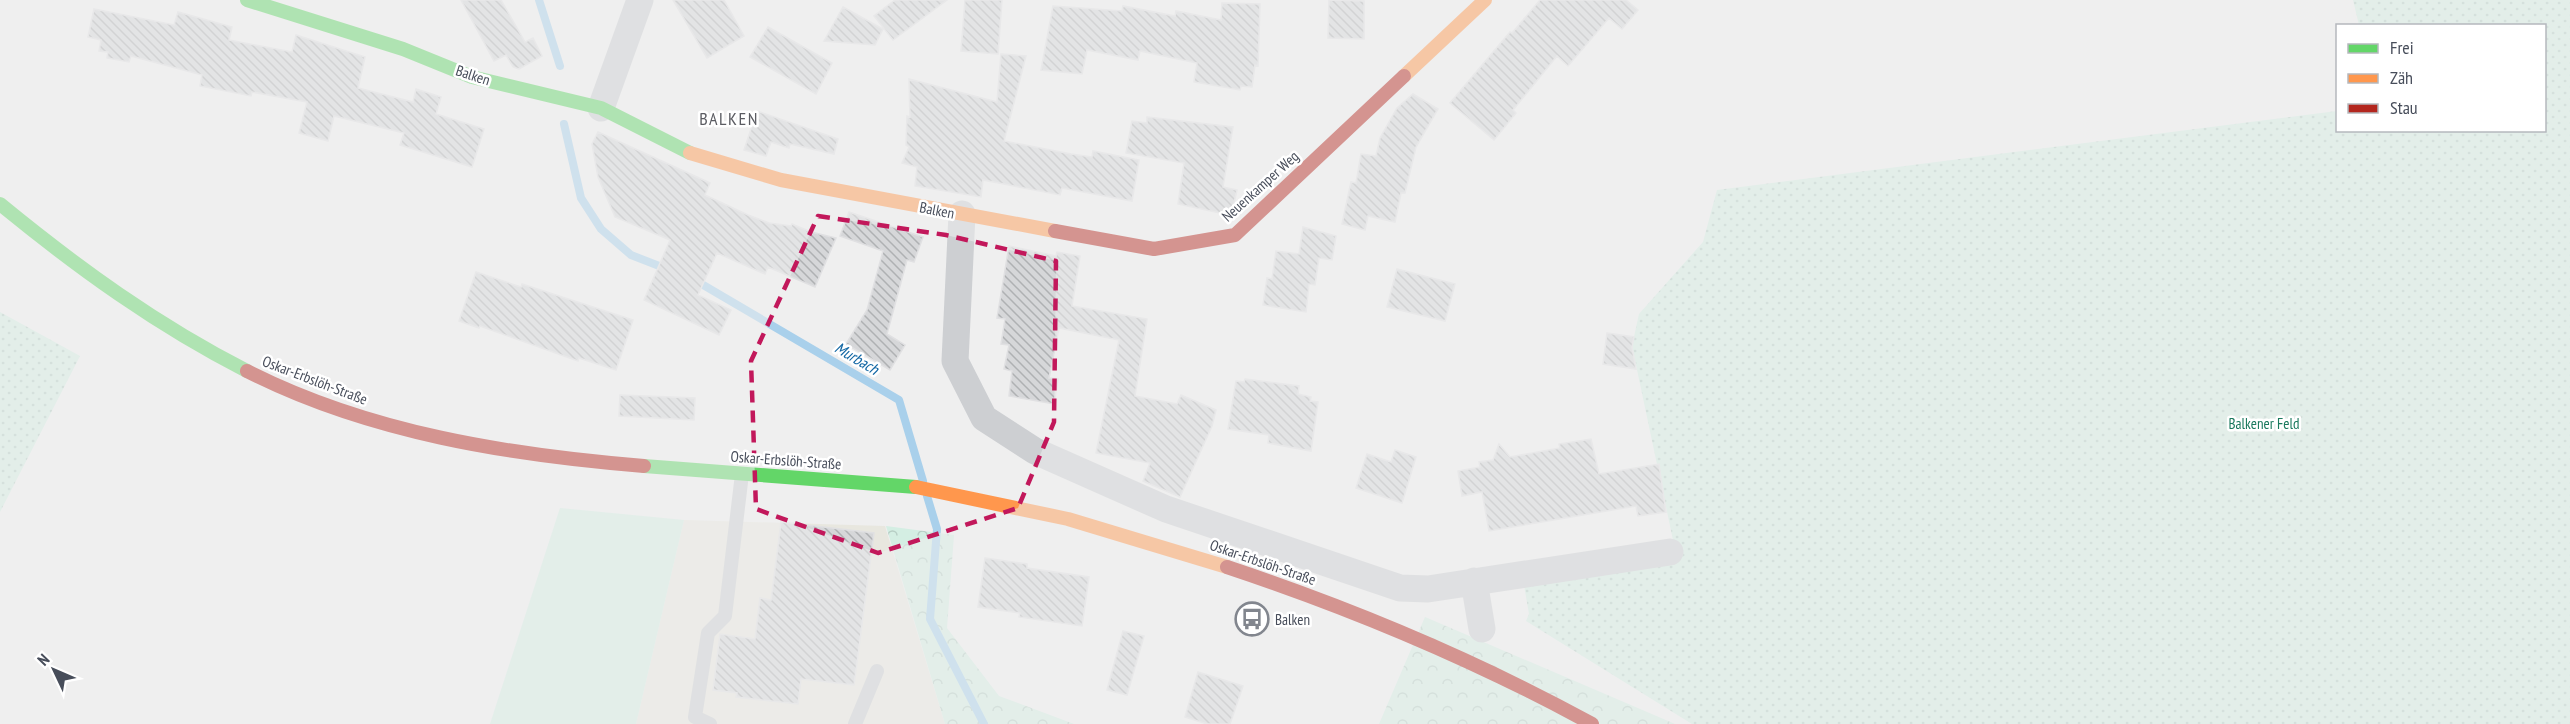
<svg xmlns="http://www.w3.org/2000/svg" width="2570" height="724" viewBox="0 0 2570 724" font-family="'PT Sans Narrow',sans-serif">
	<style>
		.commercial { fill: #e8e7df }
		.grass { fill: #d4eee3 }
		.forest { fill: url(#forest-crowns) }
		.park { fill: url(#park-dots) }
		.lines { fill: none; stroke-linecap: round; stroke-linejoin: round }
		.stream { stroke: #a9d0eb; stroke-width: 8 }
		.building { fill: url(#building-back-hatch); stroke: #e0e0e2; stroke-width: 1.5 }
		.lane { stroke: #cdcfd2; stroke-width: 14 }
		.street { stroke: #cdcfd2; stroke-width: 27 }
		.fast { stroke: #63d668; stroke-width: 14 }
		.slow { stroke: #ff974d; stroke-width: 14 }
		.jam { stroke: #b3261e; stroke-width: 14 }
		.marked { fill: none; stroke: #c2185b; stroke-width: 4.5; stroke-dasharray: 12 8; stroke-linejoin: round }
		.labels { text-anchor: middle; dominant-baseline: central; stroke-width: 5; stroke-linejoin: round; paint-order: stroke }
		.street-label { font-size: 15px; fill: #474d5a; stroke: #fff }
		.park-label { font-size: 15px; fill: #1a795d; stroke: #fff }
		.poi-label { font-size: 15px; fill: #474d5a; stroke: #fff; text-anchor: start }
		.water-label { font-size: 16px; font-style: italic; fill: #1166a3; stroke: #fff }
		.quarter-label { font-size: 18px; letter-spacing: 1.5px; fill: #5b5c62; stroke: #fff }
	</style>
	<defs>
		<pattern id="forest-crowns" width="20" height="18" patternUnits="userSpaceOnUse" patternTransform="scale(1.5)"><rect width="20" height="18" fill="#d4eee3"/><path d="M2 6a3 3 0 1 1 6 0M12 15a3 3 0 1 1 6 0" fill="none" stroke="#b7cec5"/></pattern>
		<pattern id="park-dots" width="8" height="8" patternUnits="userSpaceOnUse" patternTransform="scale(1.5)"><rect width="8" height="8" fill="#d4eee3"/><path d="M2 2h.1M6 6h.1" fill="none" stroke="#b7cec5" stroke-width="1.8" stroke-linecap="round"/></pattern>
		<pattern id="building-back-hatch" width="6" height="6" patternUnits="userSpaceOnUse" patternTransform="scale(1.5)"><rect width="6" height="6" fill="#d6d7d9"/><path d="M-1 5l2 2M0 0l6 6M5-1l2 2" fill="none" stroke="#afb1b3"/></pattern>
	</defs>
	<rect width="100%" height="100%" fill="#efefef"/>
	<path class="commercial" d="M684,520L885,526L945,724H636Z"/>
	<path class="grass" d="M560,508L684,520L636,724H490Z"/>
	<path class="forest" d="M886,526L954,535L947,628L999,696L1074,724H945Z
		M1425,617L1675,724H1379Z"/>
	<path class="park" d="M2353,0H2570V724H1692L1526,621L1529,614L1524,585L1673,540L1632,346L1639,314L1703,242L1717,190L2337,111L2338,130H2544V26L2359,25Z
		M0,312L80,356L0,512Z"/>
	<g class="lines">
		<path class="stream" d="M539,0L560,66
			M564,124L581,198L601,229L631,255L667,269
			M693,279L899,400L923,481
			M927,496L937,529L930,619L984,724"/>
	</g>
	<path class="building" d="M461,0H501L525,42L533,38L542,56L519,69L513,67L506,55L494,61Z
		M673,0H724L744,36L707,58Z
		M895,0H947L893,40L874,16Z
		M965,0H1002L998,54L961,51Z
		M1329,0L1364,1V39L1328,38Z
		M1540,0H1626L1638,10L1622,29L1609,18L1568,66L1557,56L1513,110L1516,113L1494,140L1450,103L1510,32L1512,33Z
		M1222,3L1260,4L1258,66L1255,65L1252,87L1241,86L1240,90L1194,82L1197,63L1140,51L1138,60L1087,50L1082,74L1041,70L1053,6L1122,11L1123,6L1175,16L1176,11L1221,20Z
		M843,7L883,29L875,45L824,41Z
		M94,9L174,25L178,12L232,27L229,40L292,52L296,35L365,57L358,88L413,102L416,89L441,97L436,114L484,129L472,167L400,145L404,133L334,116L328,141L299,133L307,102L252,92L251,96L200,86L202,75L131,56L129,62L107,58L108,52L99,51L101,40L88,37Z
		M768,27L832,63L816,94L750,57Z
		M1001,54L1026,56L1004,141L1071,154L1092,157L1093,151L1139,160L1132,201L1062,188L1060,195L983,180L981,197L915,186L917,167L902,163L909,147L906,145L907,116L910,117L909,79L997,102Z
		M1413,94L1438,109L1416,147L1405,193H1401L1395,222L1368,216L1365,230L1342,224L1351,182L1356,183L1361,154L1376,156L1380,138L1397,108Z
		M757,111L838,139L834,154L790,144L789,148L771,142L766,156L744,150Z
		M1147,117L1233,127L1223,187L1237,190L1232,212L1229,215L1178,204L1184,163L1126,153L1132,121L1147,123Z
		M598,132L710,183L705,195L748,215L769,223L791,226L792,224L811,232L836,238L815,287L768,267L765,274L717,253L698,295L731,310L719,335L644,300L670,240L615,217L598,177L592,144Z
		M849,212L923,237L914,262L907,260L887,334L905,345L890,370L846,344L867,310L883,251L840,236Z
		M1303,227L1336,236L1332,260L1319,258L1315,285L1309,284L1306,312L1263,305L1267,278L1272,279L1276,251L1299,254Z
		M1009,246L1056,256L1057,252L1080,256L1072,306L1147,319L1135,396L1177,404L1181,395L1216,410L1212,426L1180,497L1143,481L1150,463L1096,453L1119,340L1059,328L1049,378L1058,379L1054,404L1009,396L1012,371L1004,369L1009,345L1001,344L1005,319L997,318Z
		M1397,269L1455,284L1445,321L1387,307Z
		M476,272L521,287L522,284L633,320L616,370L579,358L578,361L480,326L479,328L459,321Z
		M1607,333L1634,337L1632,347L1636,369L1603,364Z
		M1245,379L1299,386L1298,394L1311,397L1310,401L1318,402L1311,451L1268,443L1269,435L1228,429L1236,381L1244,382Z
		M620,395L695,398L694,420L619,416Z
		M1591,439L1599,474L1659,464L1666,512L1638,516L1636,506L1489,531L1482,492L1462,496L1458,471L1480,467L1479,462L1493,460L1499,444L1510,457L1560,448L1559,444Z
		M1395,450L1416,457L1402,503L1356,488L1367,454L1391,462Z
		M781,522L874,533L854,685L801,679L798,704L736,697L737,693L713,690L720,634L755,639L760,598L771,600Z
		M985,558L1027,564V568L1089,577L1082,626L1019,617L1020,613L978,607Z
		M1123,631L1144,636L1127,695L1107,690Z
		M1198,672L1243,686L1230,724H1207L1185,717Z"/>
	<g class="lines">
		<path class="lane" d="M710,724L695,717L708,633L725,616L742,474
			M855,724L877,671"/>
		<path class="street" d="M601,108L640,0
			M962,214L955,361L984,418L1035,451L1166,509L1400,588L1428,589L1670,552
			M1474,581L1482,629"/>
		<path class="fast" d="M247,0L403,49L472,77L601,108L690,153
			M0,204C78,268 157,325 247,371
			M644,466L916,487"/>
		<path class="slow" d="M1404,76L1485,0
			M690,153L781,180L1055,231
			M916,487L1068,519L1227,567"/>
		<path class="jam" d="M1055,231L1154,249L1235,235L1404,76
			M247,371C369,433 509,455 644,466
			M1227,567C1353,609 1475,660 1592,724"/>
	</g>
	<path d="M0 0H2570V724H0ZM818,216L946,235L1056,261L1054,422L1018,508L878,553L756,509L751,361Z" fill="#efefef" fill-opacity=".55" fill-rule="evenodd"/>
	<path class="marked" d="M818,216L946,235L1056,261L1054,422L1018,508L878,553L756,509L751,361Z"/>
	<defs>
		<g id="bus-ring" transform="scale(1.725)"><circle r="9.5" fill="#fff" stroke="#82868e" stroke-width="1.5"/><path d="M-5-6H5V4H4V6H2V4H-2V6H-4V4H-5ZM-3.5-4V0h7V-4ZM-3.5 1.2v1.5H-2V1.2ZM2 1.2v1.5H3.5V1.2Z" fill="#82868e"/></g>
	</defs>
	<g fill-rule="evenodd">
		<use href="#bus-ring" x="1252" y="619"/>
	</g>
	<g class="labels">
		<g class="street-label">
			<text transform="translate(473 75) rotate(18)">Balken</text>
			<text transform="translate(1260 186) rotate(-42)">Neuenkamper Weg</text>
			<text transform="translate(937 210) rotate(11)">Balken</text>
			<text transform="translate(315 380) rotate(21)">Oskar-Erbslöh-Straße</text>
			<text transform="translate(786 460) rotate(4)">Oskar-Erbslöh-Straße</text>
			<text transform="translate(1263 562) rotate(19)">Oskar-Erbslöh-Straße</text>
		</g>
		<g class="park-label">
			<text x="2264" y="423">Balkener Feld</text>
		</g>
		<g class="poi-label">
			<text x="1275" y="619">Balken</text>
		</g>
		<g class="water-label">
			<text transform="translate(857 358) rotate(31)">Murbach</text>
		</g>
		<g class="quarter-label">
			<text x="729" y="118">BALKEN</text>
		</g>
	</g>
	<rect x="2336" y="24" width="210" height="108" fill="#ffffff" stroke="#b5b8bd" stroke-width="1.5"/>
	<rect x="2348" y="44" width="30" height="9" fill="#63d668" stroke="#b5b8bd" stroke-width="1.5"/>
	<text x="2390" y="54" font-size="18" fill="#474d5a">Frei</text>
	<rect x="2348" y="74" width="30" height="9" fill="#ff974d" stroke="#b5b8bd" stroke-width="1.5"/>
	<text x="2390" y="84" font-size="18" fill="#474d5a">Zäh</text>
	<rect x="2348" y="104" width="30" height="9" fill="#b3261e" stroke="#b5b8bd" stroke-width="1.5"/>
	<text x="2390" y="114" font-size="18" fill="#474d5a">Stau</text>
	<g transform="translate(54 670) rotate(314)" stroke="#ffffff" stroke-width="4.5" paint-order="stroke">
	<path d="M0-4.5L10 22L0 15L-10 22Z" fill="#474d5a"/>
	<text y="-9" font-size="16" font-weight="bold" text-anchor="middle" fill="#474d5a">N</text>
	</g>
</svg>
